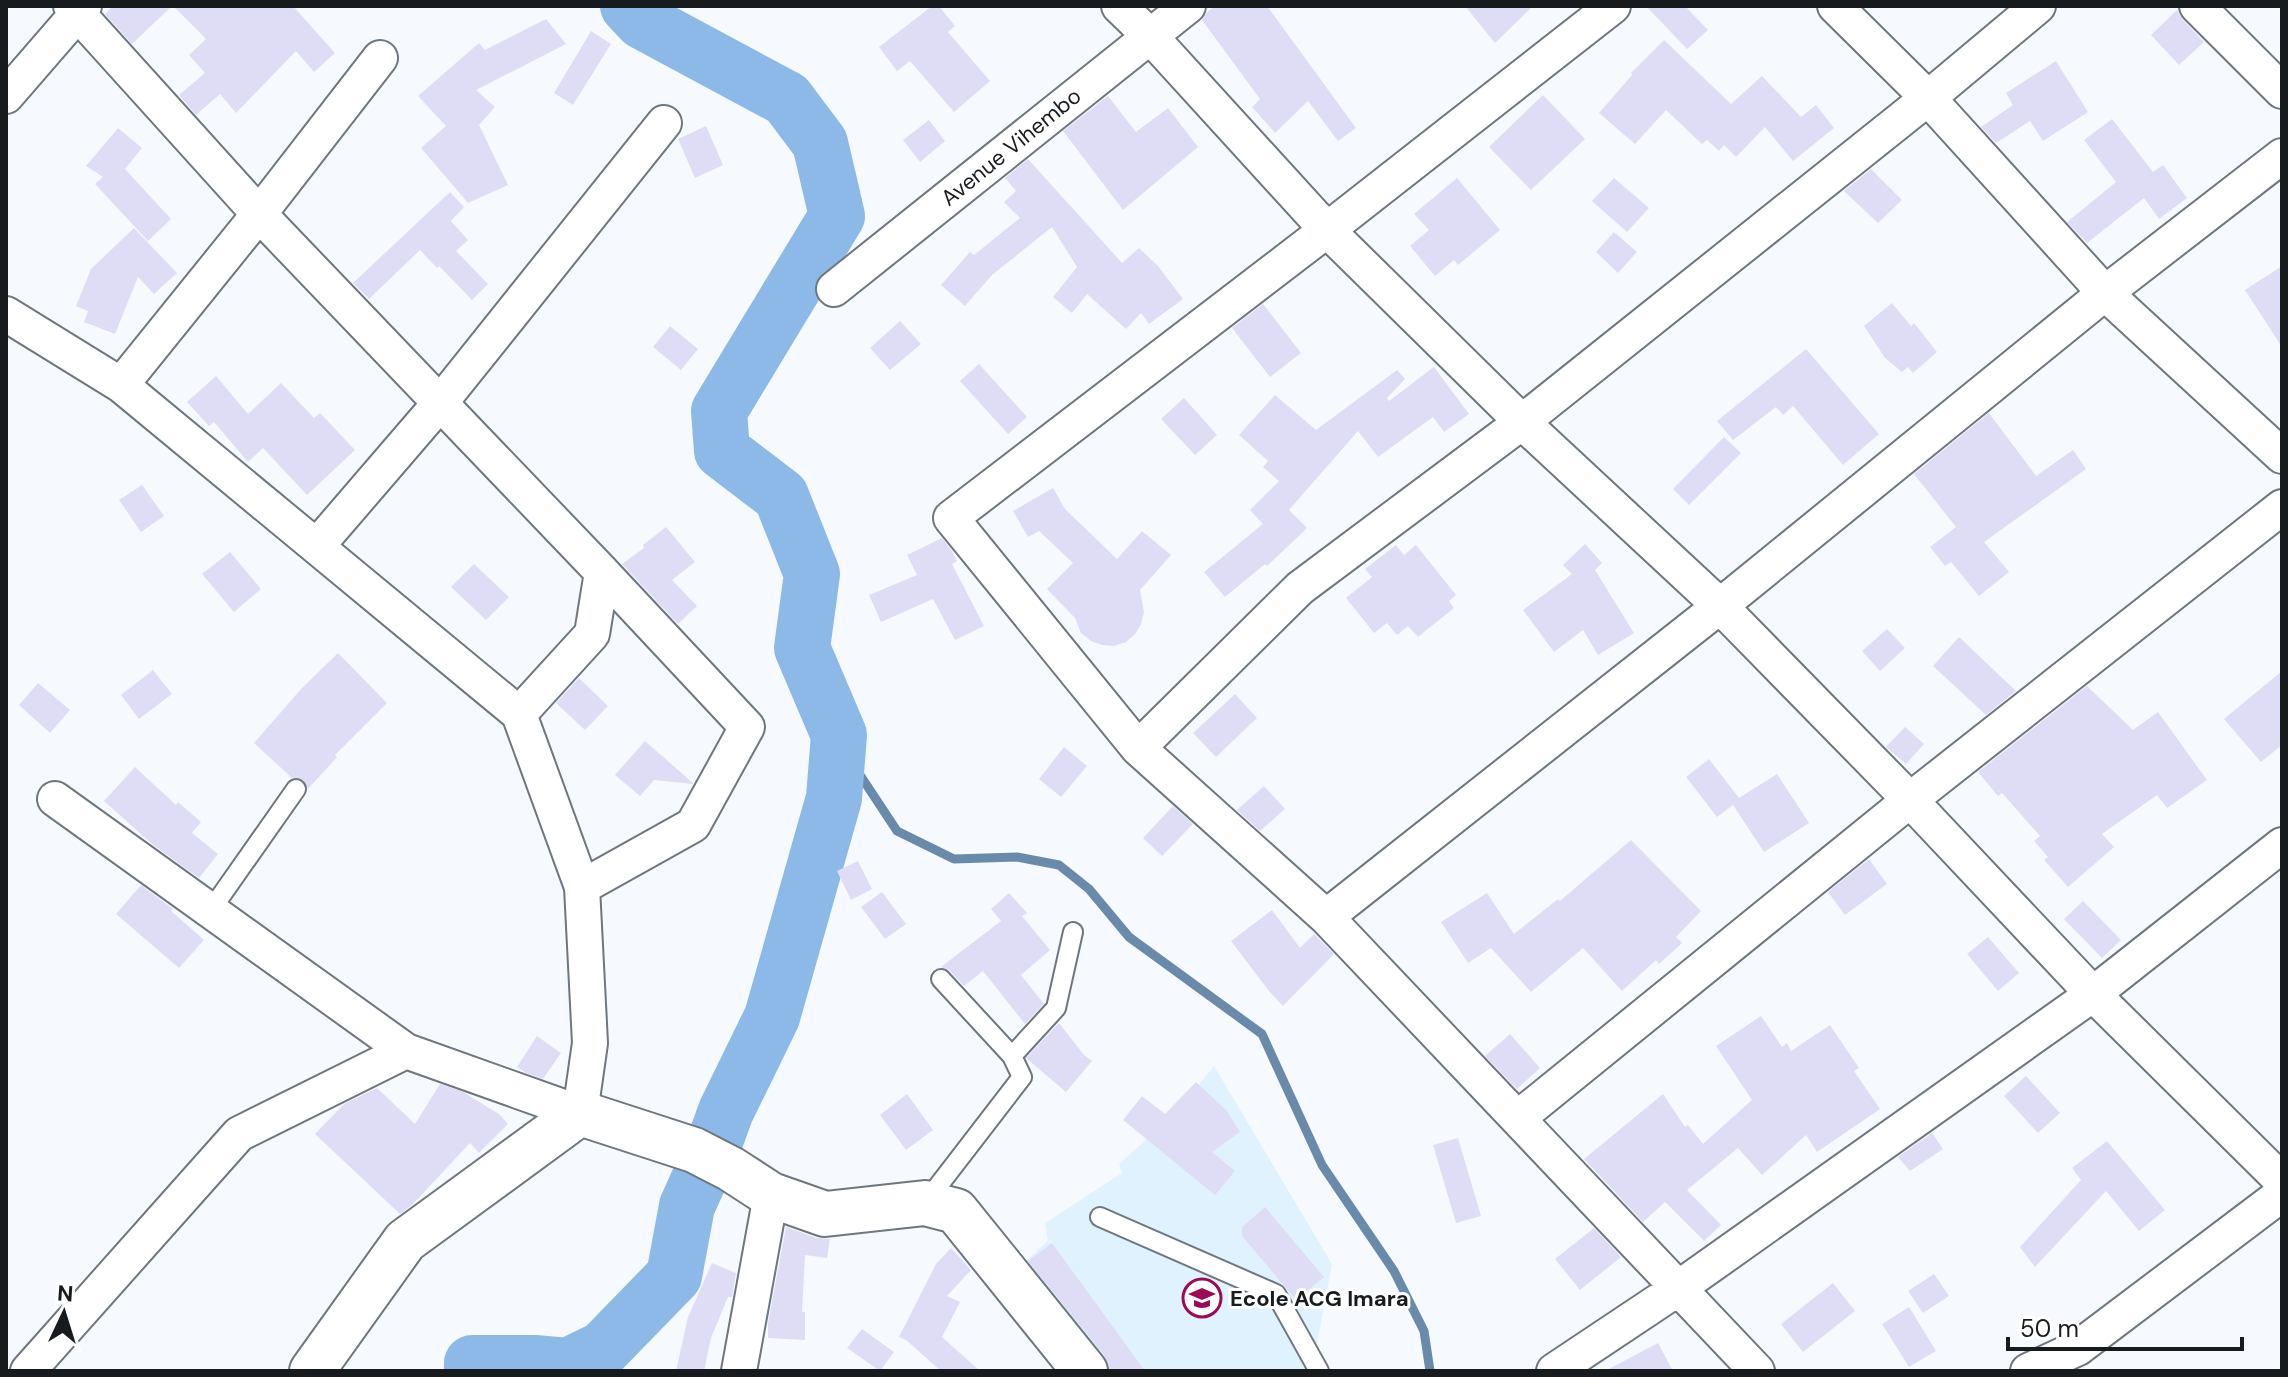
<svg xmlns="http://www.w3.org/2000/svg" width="2288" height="1377" viewBox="0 0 2288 1377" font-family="'DM Sans',sans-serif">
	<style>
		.built { fill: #e0f2fe }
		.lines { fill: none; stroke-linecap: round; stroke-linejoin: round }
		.stream { stroke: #6a8aac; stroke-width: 9 }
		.river { stroke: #8db9e9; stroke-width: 56 }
		.building { fill: #deddf5 }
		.lane-casing { stroke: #6e777e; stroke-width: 22 }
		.street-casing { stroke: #6e777e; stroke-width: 38 }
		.secondary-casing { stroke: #6e777e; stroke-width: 48 }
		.lane { stroke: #fff; stroke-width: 18 }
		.street { stroke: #fff; stroke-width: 34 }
		.secondary { stroke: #fff; stroke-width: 44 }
		.labels { text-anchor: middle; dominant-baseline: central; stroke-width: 6; stroke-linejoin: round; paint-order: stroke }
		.street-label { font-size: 22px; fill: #181b1e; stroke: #fff }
		.poi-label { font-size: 22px; font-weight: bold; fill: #181b1e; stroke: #fff; text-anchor: start }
	</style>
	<rect width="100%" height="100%" fill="#f6fafe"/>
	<path class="built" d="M1214,1066L1332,1264L1312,1371H1109L1026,1261L1048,1241L1045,1223L1122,1173L1119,1164L1177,1112Z"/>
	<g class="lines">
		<path class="stream" d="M839,735L860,775L897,831L954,859L1017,857L1059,865L1089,889L1129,937L1262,1034L1322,1165L1394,1271L1424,1331L1430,1371"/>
		<path class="river" d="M472,1371V1363H534L568,1366L603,1349L674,1276L687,1206L710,1155L726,1111L772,1017L834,798L839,735L802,648L812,574L781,496L722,451L719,411L837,216L820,143L787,99L642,21L628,6"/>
	</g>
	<path class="building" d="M113,6H172L132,44L105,14Z
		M173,6H293L335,53L314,72L296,51L236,113L220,94L196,115L179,95L205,73L189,55L206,39Z
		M932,6H939L955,26L948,32L990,81L954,112L910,61L897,71L879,47Z
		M1215,6H1267L1356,128L1338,141L1308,101L1275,133L1252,107L1260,99L1202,20L1207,12Z
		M1465,6H1533L1495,43Z
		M1646,6H1685L1708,30L1687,49Z
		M2177,10L2183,20L2204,42L2179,65L2151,35Z
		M546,19L566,44L476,90L495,107L479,125L508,185L468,203L421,148L446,126L418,96L479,43L485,50Z
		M591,31L611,44L573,105L554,93Z
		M1664,40L1731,104L1762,76L1801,117L1816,105L1834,128L1793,161L1765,127L1736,157L1724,145L1719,151L1707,140L1702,144L1666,110L1635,144L1599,113L1632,75L1631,73Z
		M2056,61L2088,112L2043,141L2030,121L1996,143L1981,127L2013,105L2006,93Z
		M1543,95L1585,139L1531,190L1489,147Z
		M1108,96L1136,132L1168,108L1198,147L1123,210L1063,131Z
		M2112,119L2153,172L2163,165L2187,198L2159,219L2144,198L2087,243L2067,222L2116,182L2084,140Z
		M929,120L945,141L920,162L903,140Z
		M706,126L723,165L695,178L678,139Z
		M118,128L142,148L125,169L171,219L148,241L95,184L103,177L86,166Z
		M1028,159L1122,263L1139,248L1158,266L1183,299L1149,324L1141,313L1126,329L1087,294L1072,313L1053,297L1077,267L1052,227L992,275L965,306L941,285L970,252L974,255L1020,218L1004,202L1016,191L1005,178Z
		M1871,169L1902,200L1878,223L1844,191Z
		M1457,178L1500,230L1458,265L1454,260L1435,276L1410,246L1429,230L1414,214Z
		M1614,178L1649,208L1627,232L1592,201Z
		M450,192L464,207L451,221L468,240L456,251L488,284L472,300L439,266L437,268L420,250L369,299L353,283Z
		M134,228L177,273L154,294L138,277L115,334L84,322L88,311L76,306L91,269Z
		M1614,232L1637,252L1618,273L1596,252Z
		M2282,266V347L2245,290Z
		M1892,303L1911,326L1914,323L1937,352L1913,373L1908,367L1902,372L1885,358L1864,326Z
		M1263,304L1301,353L1270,377L1232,328Z
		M900,321L921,344L890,370L870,348Z
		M670,326L698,349L681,370L653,347Z
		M1806,349L1879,434L1843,465L1793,406L1783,415L1776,407L1733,440L1717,421Z
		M979,364L1027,417L1008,434L960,381Z
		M1434,367L1469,414L1444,432L1433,417L1378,457L1358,431L1289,510L1307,528L1267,566L1265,564L1225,597L1204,572L1263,524L1250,510L1279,481L1263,467L1268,461L1239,435L1275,395L1316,430L1397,370L1405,379L1387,398L1389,401Z
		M216,376L248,414L281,383L314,418L320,413L355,450L307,495L263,448L248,462L214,422L209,426L187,402Z
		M1184,398L1217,435L1195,455L1161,419Z
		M1989,413L2036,476L2073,450L2086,469L1984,542L2009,572L1979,596L1951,562L1945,566L1930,547L1956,527L1914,474Z
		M1724,437L1741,453L1689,505L1673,489Z
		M142,485L164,516L141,532L119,500Z
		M1053,488L1065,509L1117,559L1142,531L1171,555L1140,590L1144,612L1141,624L1135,634L1126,642L1114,646L1102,645L1091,641L1081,633L1075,618L1047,589L1073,563L1039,531L1028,537L1013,511Z
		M666,527L695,562L672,580L697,606L678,624L622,564L644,548L643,545Z
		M942,538L952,551L957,561L952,564L984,626L955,640L933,599L881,622L869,595L917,575L907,555Z
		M1585,544L1602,563L1595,570L1634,633L1598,655L1583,630L1554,652L1523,610L1572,574L1563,565Z
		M1396,545L1404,555L1416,545L1456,595L1449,601L1454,608L1418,637L1408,626L1397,635L1387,623L1374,633L1346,598L1372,577L1365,569Z
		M230,552L261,589L234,612L202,574Z
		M474,564L509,597L486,620L451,587Z
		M1887,629L1905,648L1880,671L1862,651Z
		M1959,637L2016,691L1986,715L1933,666Z
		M338,653L387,703L335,755L337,757L308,789L303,780L292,778L254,743L302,688Z
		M153,670L172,694L139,719L121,695Z
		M2282,671V745L2261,762L2224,719Z
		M579,678L608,706L585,730L556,703Z
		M38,683L70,710L50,733L19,705Z
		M2087,686L2133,730L2158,712L2207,780L2167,808L2157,795L2102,834L2114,847L2068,887L2044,860L2048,857L2034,841L2040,836L2002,793L1998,796L1978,772Z
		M1235,694L1257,718L1216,757L1193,733Z
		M1905,727L1924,744L1906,764L1886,747Z
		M645,741L693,783V784L654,780L640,796L615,775Z
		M1064,747L1087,766L1061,797L1039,779Z
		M1709,759L1739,798L1777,774L1809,823L1764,852L1733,805L1717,817L1686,777Z
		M135,767L176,805L178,802L201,822L192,833L218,854L199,878L152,844L104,801Z
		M1264,786L1285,809L1260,831L1237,810Z
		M1173,806L1193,824L1162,856L1143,838Z
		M1631,840L1701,911L1676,937L1682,943L1659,964L1656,960L1622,991L1583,948L1531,992L1491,948L1468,963L1441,922L1487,893L1514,934L1558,899L1560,901Z
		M1869,859L1887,884L1845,915L1828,892Z
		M858,861L872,889L851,900L837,871Z
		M141,885L173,909L171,911L204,940L179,968L116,914Z
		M882,892L906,924L885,939L861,907Z
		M1009,893L1027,913L1022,916L1050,950L1021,975L1044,1004L1025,1024L983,971L964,986L950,971L941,967L1001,921L991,909Z
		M2083,901L2121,940L2102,958L2064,919Z
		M1272,910L1300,948L1314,934L1334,954L1283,1006L1269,991L1231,941Z
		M1988,937L2019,973L1998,991L1967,954Z
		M1761,1016L1782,1047L1787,1043L1791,1051L1830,1025L1859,1068L1854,1071L1880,1109L1817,1152L1806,1135L1762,1175L1738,1148L1687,1190L1721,1225L1704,1241L1665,1202L1643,1222L1584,1159L1663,1094L1685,1127L1688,1125L1703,1144L1752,1100L1716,1046Z
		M1059,1023L1084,1055L1092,1061L1066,1092L1026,1058Z
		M1510,1034L1540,1068L1517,1089L1485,1056Z
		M537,1036L561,1053L543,1079L526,1073L517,1067Z
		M2026,1076L2060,1113L2038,1133L2004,1096Z
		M1196,1082L1227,1111L1240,1132L1212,1152L1235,1171L1215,1195L1123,1120L1142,1096L1165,1114Z
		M440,1084L463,1092L499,1114L508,1124L479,1153L470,1143L412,1205L400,1214L315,1134L344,1104L377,1088L415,1124Z
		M907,1094L933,1130L906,1150L880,1115Z
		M1932,1133L1943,1149L1910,1171L1898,1157Z
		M1458,1138L1481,1216L1456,1223L1433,1145Z
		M2107,1141L2165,1210L2139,1231L2106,1191L2035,1267L2020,1247L2081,1180L2072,1168Z
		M1265,1207L1324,1277L1296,1300L1242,1236V1227Z
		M786,1227L817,1238L830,1239L827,1258L805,1255L802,1312H805V1340L768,1338V1323Z
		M1594,1228L1621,1257L1580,1290L1555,1259Z
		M1052,1243L1145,1371H1109L1104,1355L1028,1261Z
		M951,1248L971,1270L947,1296L960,1302L942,1337L980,1371H941L906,1340L899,1337L936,1264Z
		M712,1263L736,1273L732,1297H728L711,1338L704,1371H676L688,1317Z
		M1934,1274L1949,1296L1923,1313L1908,1291Z
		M1833,1283L1855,1311L1803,1352L1781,1324Z
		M1909,1307L1936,1351L1909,1367L1882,1324Z
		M862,1329L894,1352L880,1371L847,1348Z
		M1658,1343L1673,1371H1605Z"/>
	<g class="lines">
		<g class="lane-casing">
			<path id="lane" d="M211,910L296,789
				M941,979L1012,1056
				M925,1203L1022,1077L1012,1056L1056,1008L1073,932
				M1100,1217L1276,1294L1319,1371"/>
		</g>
		<g class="street-casing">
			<path id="street" d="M1119,6L1150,36L1327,230L1522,422L1720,606L1910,800L2093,994L2282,1181
				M1613,6L1327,230L951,518L1138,748L1326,917L1757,1371
				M1835,6L1928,98L2105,293L2282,456
				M2197,6L2282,91
				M6,96L84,6
				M834,289L1188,6
				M6,314L121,385L519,714
				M121,385L259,214L380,58
				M317,546L440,403L664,123
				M1138,748L1300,588L1522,422L1928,98L2038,6
				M55,799L406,1051
				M582,887L693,825L747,727L602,572
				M1326,917L1720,606L2105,293L2282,156
				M1518,1118L1910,800L2282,507
				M28,1371L239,1134L406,1051L580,1113L590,1043L582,887L519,714L592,634L602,572L259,214L71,6
				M739,1371L771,1195
				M1554,1371L1680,1287L2093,994L2282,845
				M2028,1371L2078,1348L2282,1194"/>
		</g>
		<g class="secondary-casing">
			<path id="secondary" d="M312,1371L405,1241L580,1113L694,1150L731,1169L771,1195L825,1214L925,1203L956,1211L1085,1371"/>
		</g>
		<use href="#lane" class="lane"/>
		<use href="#street" class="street"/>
		<use href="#secondary" class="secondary"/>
	</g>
	<defs>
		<g id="school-ring" transform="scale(2)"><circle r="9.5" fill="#fff" stroke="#9c0957" stroke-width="1.5"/><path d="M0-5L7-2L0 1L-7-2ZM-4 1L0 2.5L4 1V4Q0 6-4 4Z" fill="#9c0957"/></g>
	</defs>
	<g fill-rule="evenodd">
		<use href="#school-ring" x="1202" y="1298"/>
	</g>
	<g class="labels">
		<g class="street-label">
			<text transform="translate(1011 147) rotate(-39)">Avenue Vihembo</text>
		</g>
		<g class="poi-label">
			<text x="1230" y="1298">Ecole ACG Imara</text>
		</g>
	</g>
	<rect width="2288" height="1377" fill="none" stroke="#181b1e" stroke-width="16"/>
	<g transform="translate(64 1313) rotate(4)" stroke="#ffffff" stroke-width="6" paint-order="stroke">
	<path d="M0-6L14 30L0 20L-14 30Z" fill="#181b1e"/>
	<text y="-12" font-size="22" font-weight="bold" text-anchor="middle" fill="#181b1e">N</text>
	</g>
	<path d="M2008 1337v12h234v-12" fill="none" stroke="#181b1e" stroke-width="4"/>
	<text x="2020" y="1337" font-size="24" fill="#181b1e" stroke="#ffffff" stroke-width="6" paint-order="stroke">50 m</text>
</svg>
